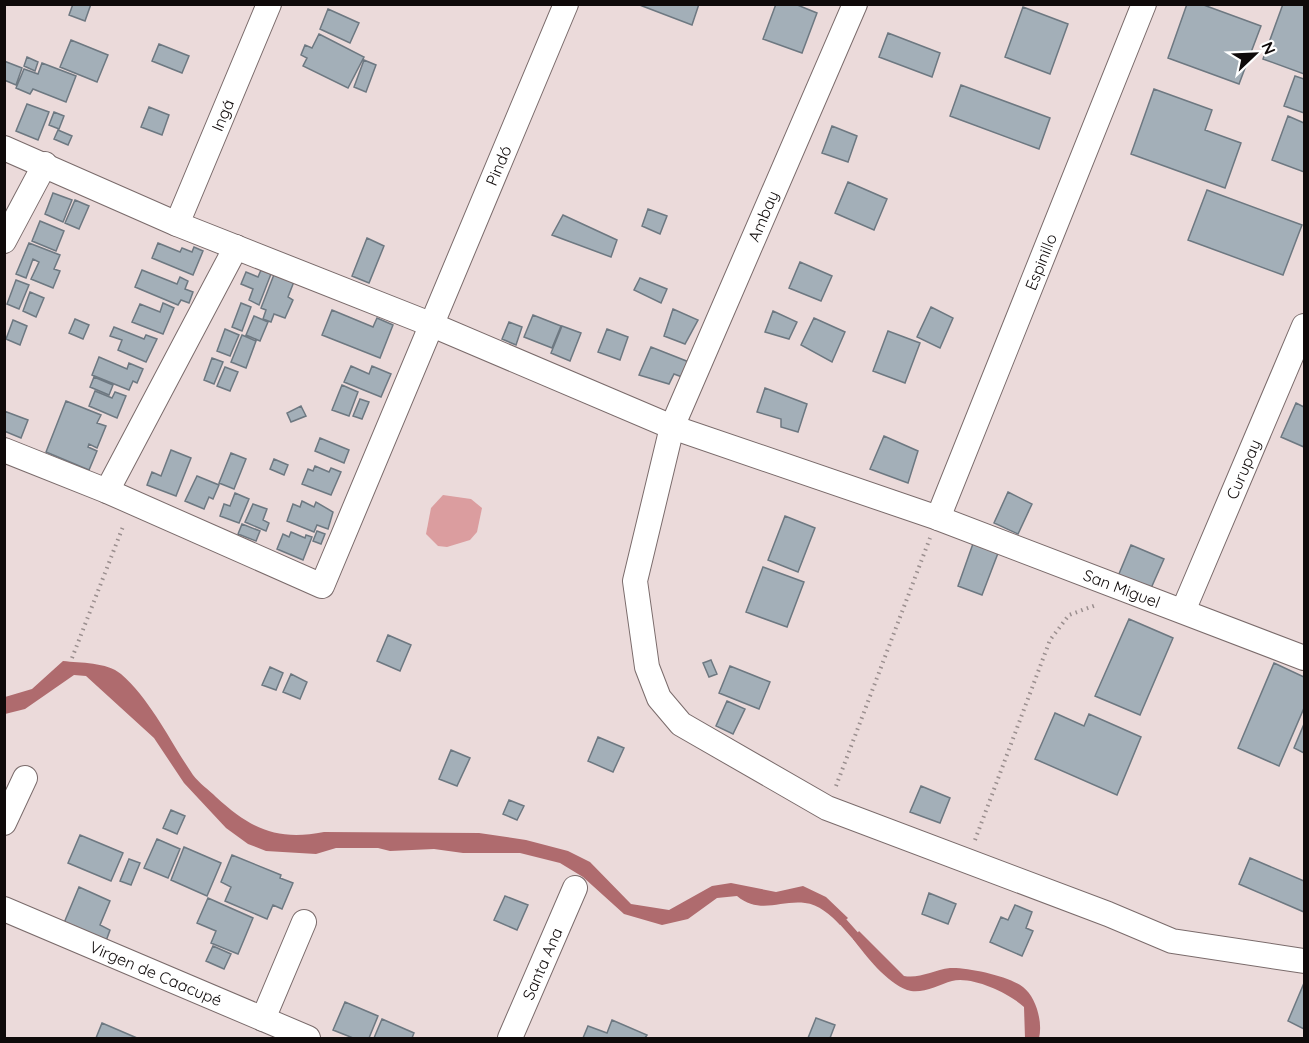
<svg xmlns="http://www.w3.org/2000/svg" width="1309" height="1043" viewBox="0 0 1309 1043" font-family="Quicksand,sans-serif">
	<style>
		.green { fill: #db9d9f }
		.water { fill: #af6b6e }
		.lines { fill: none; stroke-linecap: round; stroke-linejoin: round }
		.stream { stroke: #af6b6e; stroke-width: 8 }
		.building { fill: #a3afb8; stroke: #6d7881; stroke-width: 1.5 }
		.minor-casing { stroke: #7a6b6b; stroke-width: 26 }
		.path { stroke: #9a8e8e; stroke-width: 4; stroke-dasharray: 1.5 4.5; stroke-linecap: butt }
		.minor { stroke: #fff; stroke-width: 24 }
		.labels { text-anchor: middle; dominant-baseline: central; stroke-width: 4.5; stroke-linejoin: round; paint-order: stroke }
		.street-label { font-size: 16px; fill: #0f0a0a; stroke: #fff }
	</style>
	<rect width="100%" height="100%" fill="#ebdada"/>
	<path class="green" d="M443,495L471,499L482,508L477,532L470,540L447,547L438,546L426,534L431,508Z"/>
	<path class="water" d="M63,661C80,663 107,662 121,674C151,700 171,743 193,775C199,783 209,790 216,797C251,829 277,841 324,832L479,833L526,840L568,851L590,862L631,904L669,910L712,886L731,883L776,892L803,886L826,897L848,918L840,925C831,915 818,904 805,903C780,900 760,915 737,896L717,898L688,919L662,925L624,914L583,877L560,863L520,853H463L434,849L390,851L378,848H336L316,854L266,851L248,844L226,828L184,783L154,738L86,676L74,675L25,709L5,714V697L32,689Z
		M859,931L904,976C919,979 934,970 950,968C967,967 1009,976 1023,987C1036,997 1043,1022 1039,1038H1025L1024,1007C1009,993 972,976 952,981C938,985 921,995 907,990C886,982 866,956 853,939Z"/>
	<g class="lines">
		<path class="stream" d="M837,915L861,942"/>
	</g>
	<path class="building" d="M73,4H91L85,21L69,15Z
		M637,4H699L692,25Z
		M776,4H795L817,13L802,53L763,39Z
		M1187,4H1201L1261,26L1239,84L1168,58Z
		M1283,4H1304V74L1263,59Z
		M1023,7L1068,24L1050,74L1005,57Z
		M328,9L359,23L350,43L320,29Z
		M888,33L940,53L932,77L879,57Z
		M319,34L364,57L348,88L303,66L307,58L301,55L305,45L312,48Z
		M71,40L108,55L97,82L60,67Z
		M159,44L189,56L182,73L152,61Z
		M27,57L38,62L35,71L24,66Z
		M364,60L376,65L366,92L354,87Z
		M4,61L22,68L16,85L4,80Z
		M42,63L76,76L66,102L33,89L30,94L16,88L24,69L38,74Z
		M1295,76L1304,79V113L1284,106Z
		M961,85L1050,118L1039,149L950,116Z
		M1154,89L1212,110L1205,130L1241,143L1225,188L1131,154Z
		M27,104L49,112L38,140L16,131Z
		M149,107L169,115L162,135L141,127Z
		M54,112L64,116L59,129L49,125Z
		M1288,116L1304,123V172L1272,160Z
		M832,126L857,136L848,162L822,153Z
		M58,130L72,136L68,145L54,139Z
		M848,182L887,199L874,230L835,213Z
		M1207,190L1302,225L1283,275L1188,240Z
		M53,193L72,200L63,222L45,214Z
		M75,200L89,206L79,229L65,223Z
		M648,209L667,216L660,234L642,226Z
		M563,215L617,240L611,257L552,235Z
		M40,221L64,231L56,251L32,241Z
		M367,238L384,246L369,283L352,276Z
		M29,243L60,255L54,269L60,271L53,288L31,279L39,262L33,259L26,278L16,274Z
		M158,243L180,252L182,248L192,252L194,247L203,251L193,275L152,258Z
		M800,262L832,276L821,301L789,288Z
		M142,270L177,284L180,277L188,281L185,289L193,292L189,303L181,300L178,305L135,287Z
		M261,270L271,274L259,305L249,300L253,289L241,284L246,272L258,277Z
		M275,272L295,279L288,297L293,300L285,318L274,314L271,322L263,319L266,310L261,308Z
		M640,278L667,289L661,303L634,290Z
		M16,280L29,285L19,309L7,304Z
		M30,292L44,298L36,317L23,311Z
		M163,303L174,308L163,334L132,322L140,304L160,312Z
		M241,303L251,307L242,331L232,327Z
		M931,307L953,318L940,348L917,337Z
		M673,309L698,320L685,344L664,336Z
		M332,310L373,327L377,318L393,325L380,358L322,335Z
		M773,311L797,322L789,339L765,332Z
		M533,315L561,326L552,348L524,337Z
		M254,316L268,322L260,341L246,335Z
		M814,318L845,332L832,362L801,345Z
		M75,319L89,325L83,339L69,333Z
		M13,320L27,326L20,345L6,339Z
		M509,322L522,327L516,345L502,339Z
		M562,326L581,333L570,361L551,353Z
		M114,327L144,339L146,335L157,339L146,362L118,350L122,340L110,336Z
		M225,329L239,335L230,356L217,351Z
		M607,329L628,337L620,360L598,352Z
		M888,331L920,343L905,383L873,371Z
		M242,335L256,341L246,368L231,362Z
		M651,347L689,362L682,377L674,374L669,384L639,375Z
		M99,357L127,369L129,363L143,369L137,383L133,381L129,390L92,375Z
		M212,358L223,362L214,384L204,380Z
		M351,366L369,374L372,366L391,374L381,397L344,382Z
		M225,367L238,372L230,391L217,386Z
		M94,377L113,385L109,395L90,387Z
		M342,385L358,392L349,416L332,410Z
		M765,388L807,404L798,432L781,427V419L757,412Z
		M95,391L112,398L115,392L126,396L117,418L89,406Z
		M360,399L369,402L362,419L353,416Z
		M66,401L101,415L97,423L106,426L97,448L89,444L88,447L97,451L89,470L46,452Z
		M1296,403L1304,407V447L1281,437Z
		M301,406L306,416L291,422L287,413Z
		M4,411L28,420L21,438L4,431Z
		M884,436L918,451L908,483L870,469Z
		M320,438L349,450L344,463L315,451Z
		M171,450L191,458L176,496L147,485L152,472L161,476Z
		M231,453L246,459L234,489L219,483Z
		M274,459L288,465L284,475L270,469Z
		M315,466L329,472L331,468L341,472L331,495L302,484L308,469L313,471Z
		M197,476L219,485L213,499L209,497L204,509L185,501Z
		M1008,492L1032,504L1018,534L994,523Z
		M235,493L249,499L239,523L220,516L224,504L230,506Z
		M302,501L314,507L316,502L333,512L328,529L317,525L314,532L287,521L293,504L300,507Z
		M253,504L267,509L263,520L269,523L266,531L245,522Z
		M785,516L815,528L798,572L768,560Z
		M242,524L260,531L256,541L238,534Z
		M317,531L325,534L321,544L313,541Z
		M291,532L305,538L306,535L312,537L303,560L277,549L283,534L289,537Z
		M975,538L1000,548L982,595L958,586Z
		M1131,545L1164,559L1148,595L1116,581Z
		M763,567L804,582L787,627L746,612Z
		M1129,619L1173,638L1140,715L1095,696Z
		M388,635L411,645L400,671L377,661Z
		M711,660L717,674L709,677L703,663Z
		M1274,663L1304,677V708L1279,766L1238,748Z
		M730,666L770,682L759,709L719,693Z
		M270,667L283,673L276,690L262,685Z
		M291,674L307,682L300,699L283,692Z
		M727,701L745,709L733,734L716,726Z
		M1055,713L1084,726L1089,714L1141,737L1117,795L1035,759Z
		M1304,724V753L1294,748Z
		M598,737L624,748L613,772L588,761Z
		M451,750L470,758L457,786L439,779Z
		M921,786L950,798L940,823L910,812Z
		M509,800L524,806L517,820L503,814Z
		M171,810L185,816L177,834L163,828Z
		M80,835L123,853L111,881L68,863Z
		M157,839L180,849L168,878L144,868Z
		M184,847L221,863L207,896L171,880Z
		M232,855L281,875L280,878L293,883L282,909L273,905L267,919L225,901L231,887L221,882Z
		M1250,858L1304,881V912L1239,884Z
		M129,859L140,863L131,885L120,881Z
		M79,887L110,901L100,925L110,930L106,941L64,923Z
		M929,893L956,904L948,924L922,914Z
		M505,896L528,905L517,930L494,920Z
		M208,898L253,918L238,954L211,943L216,931L197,923Z
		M1015,905L1032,912L1026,928L1033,931L1022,956L990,942L1001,917L1008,920Z
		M213,946L231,954L224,969L206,961Z
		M1304,983V1029L1288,1021Z
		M345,1002L378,1016L369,1038H353L333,1030Z
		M816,1018L835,1025L830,1038H808Z
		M382,1019L414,1033L412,1038H374Z
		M612,1020L647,1035L645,1038H583L588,1026L607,1033Z
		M102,1023L137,1038H96Z"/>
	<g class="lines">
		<g class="minor-casing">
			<g id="minor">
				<path d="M855,4L672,427L635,581L647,667L659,698L681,724L827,808L1108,914L1172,941L1304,961"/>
				<path id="s1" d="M4,148L177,224L430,324L672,427L938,518L1304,658"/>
				<path id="s2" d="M177,224L269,4"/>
				<path d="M4,241L45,164"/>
				<path id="s3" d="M4,450L107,491L322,586L566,4"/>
				<path d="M107,491L236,247"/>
				<path id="s4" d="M938,518L1144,4"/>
				<path id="s5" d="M1183,611L1304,326"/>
				<path d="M4,823L25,778"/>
				<path id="s6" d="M4,909L308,1038"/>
				<path d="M263,1019L304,922"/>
				<path id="s7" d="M510,1038L575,888"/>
			</g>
		</g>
		<path class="path" d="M72,658L124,524
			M836,786L930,538
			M975,840L1050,640L1069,615L1096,605"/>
		<use href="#minor" class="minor"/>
	</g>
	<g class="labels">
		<g class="street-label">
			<text stroke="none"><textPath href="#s2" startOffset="118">Ingá</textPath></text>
			<text stroke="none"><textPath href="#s3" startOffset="802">Pindó</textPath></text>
			<text transform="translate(763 216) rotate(-67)">Ambay</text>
			<text stroke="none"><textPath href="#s4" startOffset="276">Espinillo</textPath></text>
			<text stroke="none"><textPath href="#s5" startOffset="154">Curupay</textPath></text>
			<text stroke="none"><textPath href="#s1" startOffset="1202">San Miguel</textPath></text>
			<text stroke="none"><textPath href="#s7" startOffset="81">Santa Ana</textPath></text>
			<text stroke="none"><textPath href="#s6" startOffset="165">Virgen de Caacupé</textPath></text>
		</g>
	</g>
	<rect width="1309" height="1043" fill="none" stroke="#0f0a0a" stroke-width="12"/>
	<g transform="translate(1255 54) rotate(67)" stroke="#ffffff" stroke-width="4.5" paint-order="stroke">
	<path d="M0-4.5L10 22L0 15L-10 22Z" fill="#0f0a0a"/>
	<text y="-9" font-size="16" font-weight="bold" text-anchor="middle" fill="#0f0a0a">N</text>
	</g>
</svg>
